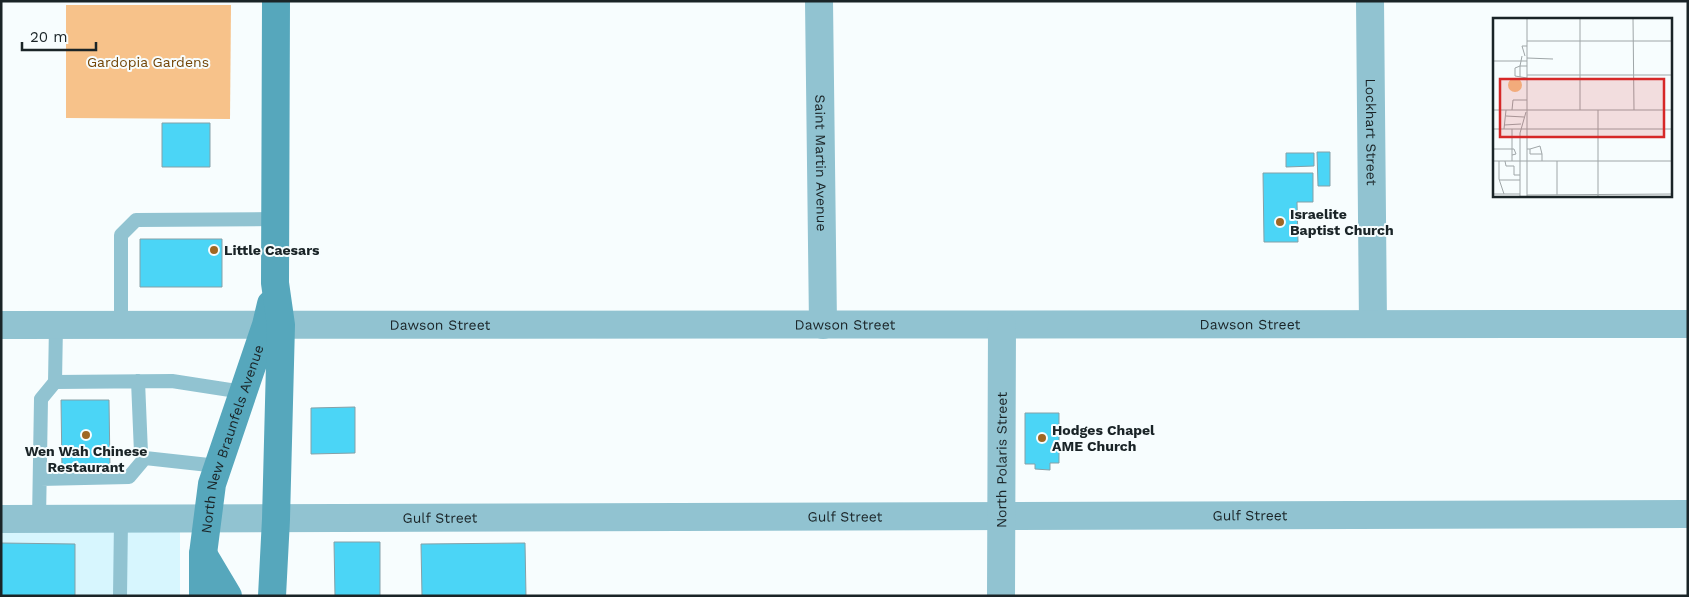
<svg xmlns="http://www.w3.org/2000/svg" width="1689" height="597" viewBox="0 0 1689 597" font-family="'Work Sans',sans-serif">
	<style>
		.built { fill: #d7f6fe }
		.green { fill: #f7c28a }
		.building { fill: #4bd5f6; stroke: #85a0a7 }
		.lines { fill: none; stroke-linecap: round; stroke-linejoin: round }
		.service { stroke: #91c3d1; stroke-width: 14 }
		.minor { stroke: #91c3d1; stroke-width: 28 }
		.secondary { stroke: #56a7bc; stroke-width: 28 }
		.poi-dot { fill: #9f6723; stroke: #f7fdfe; stroke-width: 2 }
		.labels { text-anchor: middle; dominant-baseline: central; stroke-width: 4; stroke-linejoin: round; paint-order: stroke }
		.park-label { font-size: 14px; fill: #734608; stroke: #f7fdfe }
		.street-label { font-size: 14px; fill: #1a2427; stroke: #f7fdfe }
		.poi-label { font-size: 14px; font-weight: bold; fill: #1a2427; stroke: #f7fdfe; text-anchor: start }
		.inset-road { fill: none; stroke: #9fa6a8; stroke-width: 1 }
		.view { fill: #d62828; fill-opacity: 0.15; stroke: #d62828; stroke-width: 2.5 }
		.inset-edge { fill: none; stroke: #1a2427; stroke-width: 2.5 }
	</style>
	<rect width="100%" height="100%" fill="#f7fdfe"/>
	<path class="built" d="M180,528V596H1V529Z"/>
	<path class="green" d="M66,5H231L230,119L66,118Z"/>
	<path class="building" d="M162,123H210V167H162Z
		M1317,152H1330V186H1318Z
		M1286,153H1314V166L1286,167Z
		M1263,173H1313V202H1297L1298,242H1264Z
		M140,239H222V287H140Z
		M61,400H109L110,469L62,470Z
		M355,407V453L311,454V408Z
		M1025,413H1059V463H1050V470L1035,469V464H1025Z
		M334,542H380V596H335Z
		M1,543L75,544V596H1Z
		M525,543L526,596H422L421,544Z"/>
	<g class="lines">
		<path class="service" d="M121,325V235L136,220L275,219
			M138,381L141,453L145,458L218,466
			M55,382L172,381L243,392
			M40,479L129,477L145,458
			M39,520L41,399L55,382L56,325
			M120,596L121,520"/>
		<g class="minor">
			<path id="s1" d="M819,1L823,325"/>
			<path id="s2" d="M1370,1L1373,324"/>
			<path id="s3" d="M1,325L1688,324"/>
			<path id="s4" d="M1,519L1688,514"/>
			<path id="s5" d="M1001,596L1002,325"/>
		</g>
		<g class="secondary">
			<path d="M203,554L228,596"/>
			<path id="s6" d="M203,596V554L212,484L266,325L271,304"/>
			<path d="M272,596L276,519L281,325L275,283L276,1"/>
		</g>
	</g>
	<g class="poi-dot">
		<circle cx="1280" cy="222" r="5"/>
		<circle cx="214" cy="250" r="5"/>
		<circle cx="86" cy="435" r="5"/>
		<circle cx="1042" cy="438" r="5"/>
	</g>
	<g class="labels">
		<g class="park-label">
			<text x="148" y="62">Gardopia Gardens</text>
		</g>
		<g class="street-label">
			<text stroke="none"><textPath href="#s2" startOffset="131">Lockhart Street</textPath></text>
			<text stroke="none"><textPath href="#s1" startOffset="162">Saint Martin Avenue</textPath></text>
			<text stroke="none"><textPath href="#s3" startOffset="1249">Dawson Street</textPath></text>
			<text stroke="none"><textPath href="#s3" startOffset="439">Dawson Street</textPath></text>
			<text stroke="none"><textPath href="#s3" startOffset="844">Dawson Street</textPath></text>
			<text stroke="none"><textPath href="#s6" startOffset="161">North New Braunfels Avenue</textPath></text>
			<text stroke="none"><textPath href="#s5" startOffset="136">North Polaris Street</textPath></text>
			<text stroke="none"><textPath href="#s4" startOffset="1249">Gulf Street</textPath></text>
			<text stroke="none"><textPath href="#s4" startOffset="844">Gulf Street</textPath></text>
			<text stroke="none"><textPath href="#s4" startOffset="439">Gulf Street</textPath></text>
		</g>
		<g class="poi-label">
			<text x="1290" y="214">Israelite<tspan x="1290" dy="16">Baptist Church</tspan></text>
			<text x="224" y="250">Little Caesars</text>
			<text x="1052" y="430">Hodges Chapel<tspan x="1052" dy="16">AME Church</tspan></text>
			<text x="86" y="451" text-anchor="middle">Wen Wah Chinese<tspan x="86" dy="16">Restaurant</tspan></text>
		</g>
	</g>
	<g transform="translate(1493 18)">
		<rect width="179" height="179" fill="#f7fdfe"/>
		<path d="M15 67a7 7 0 1 1 14 0a7 7 0 1 1-14 0Z" fill="#f7c28a"/>
		<path class="inset-road" d="M34,0V178M87,0V92M140,0L141,92M34,23H179M29,38L27,48L22,50V58L34,60M32,38L29,28H34M34,40L60,41M0,43H34M34,57H179M27,59V48H34M0,92H179M19,92L20,82H34M105,92V178M13,98L31,99M11,107L28,106M0,111H179M11,111L13,92M0,131H21L23,136L19,137M34,131H37V136H49V143M37,131L47,128L49,136M0,143H179M6,143V161L11,176M12,143L13,148H21V157H27M19,143V111M64,143V177M6,162H27M0,176H27M34,177L179,176M27,178V115L33,94"/>
		<path class="view" d="M7,61H171V119H7Z"/>
		<rect width="179" height="179" class="inset-edge"/>
	</g>
	<rect width="1689" height="597" fill="none" stroke="#1a2427" stroke-width="5"/>
	<path d="M22 42v8h74v-8" fill="none" stroke="#1a2427" stroke-width="2.5"/>
	<text x="30" y="42" font-size="15" fill="#1a2427" stroke="#f7fdfe" stroke-width="4" paint-order="stroke">20 m</text>
</svg>
